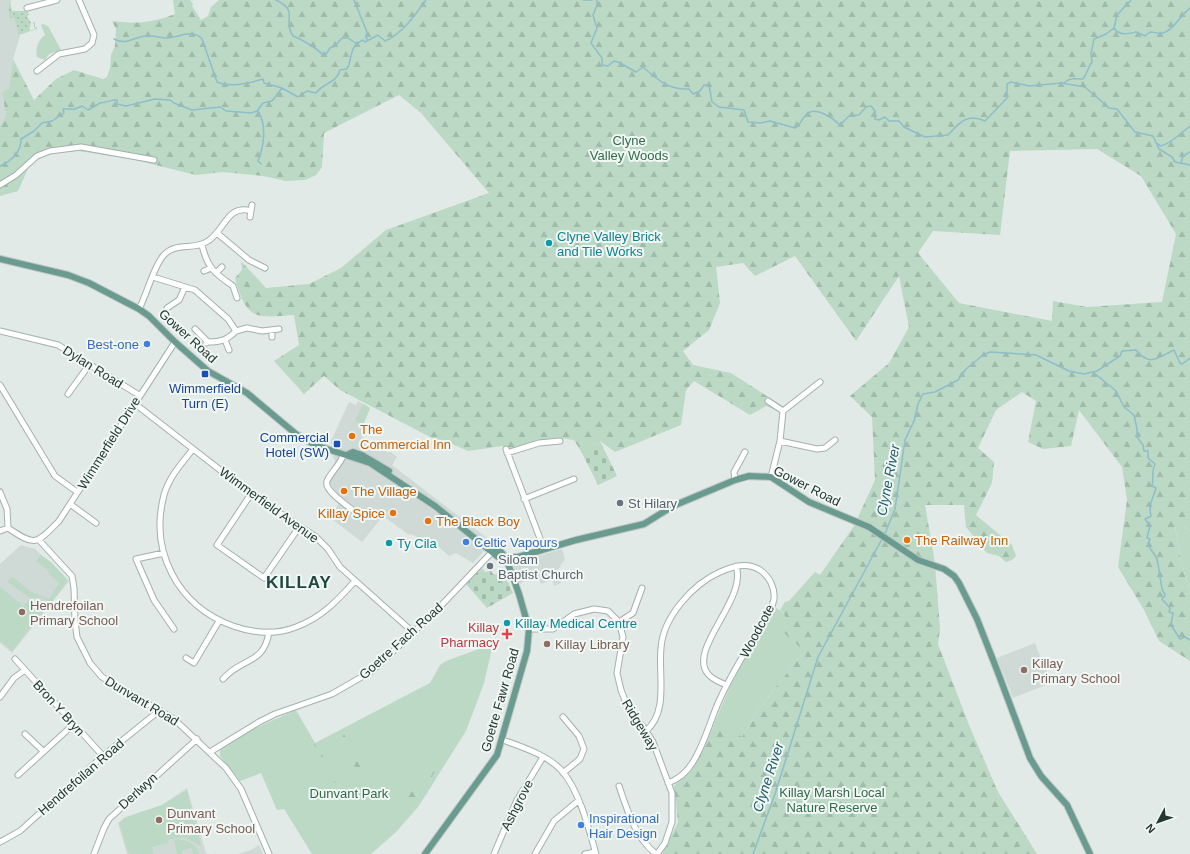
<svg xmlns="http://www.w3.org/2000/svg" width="1190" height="854" viewBox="0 0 1190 854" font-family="Arial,sans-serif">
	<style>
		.built { fill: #cfd9d5 }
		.green { fill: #bbd9c5 }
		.forest { fill: url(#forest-firs); fill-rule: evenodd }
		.cemetery { fill: url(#cemetery-stones) }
		.garden { fill: url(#garden-dots) }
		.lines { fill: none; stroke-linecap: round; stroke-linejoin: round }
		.stream { stroke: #8ebeca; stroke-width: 1.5 }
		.minor-casing { stroke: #a4b1ad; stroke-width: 7 }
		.major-casing { stroke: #c1c7c6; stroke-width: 8 }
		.minor { stroke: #fff; stroke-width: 5 }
		.major { stroke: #6a9b90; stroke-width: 6 }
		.culture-dot { fill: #0f9aa8; stroke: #f1f7f4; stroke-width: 1.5 }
		.shop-dot { fill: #3f7fe0; stroke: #f1f7f4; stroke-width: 1.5 }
		.transit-dot { fill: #1a4fb4; stroke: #f1f7f4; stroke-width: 1.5 }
		.food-dot { fill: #e8710a; stroke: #f1f7f4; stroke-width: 1.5 }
		.worship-dot { fill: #6b7280; stroke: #f1f7f4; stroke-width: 1.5 }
		.education-dot { fill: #8d6e63; stroke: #f1f7f4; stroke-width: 1.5 }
		.health-dot { fill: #e0444e; stroke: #f1f7f4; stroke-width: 1.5 }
		.labels { text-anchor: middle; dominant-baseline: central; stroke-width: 4; stroke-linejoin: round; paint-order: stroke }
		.park-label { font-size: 13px; fill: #316b4a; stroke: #f1f7f4 }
		.culture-label { font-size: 13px; fill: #0d838f; stroke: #f1f7f4; text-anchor: start }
		.street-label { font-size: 13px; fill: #233833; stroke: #f1f7f4 }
		.shop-label { font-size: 13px; fill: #366cbe; stroke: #f1f7f4; text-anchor: start }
		.transit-label { font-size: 13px; fill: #164399; stroke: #f1f7f4 }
		.food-label { font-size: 13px; fill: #c56008; stroke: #f1f7f4; text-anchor: start }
		.worship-label { font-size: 13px; fill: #5b616d; stroke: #f1f7f4; text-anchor: start }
		.education-label { font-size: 13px; fill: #785e54; stroke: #f1f7f4; text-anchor: start }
		.health-label { font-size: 13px; fill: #be3a42; stroke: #f1f7f4; text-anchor: end }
		.water-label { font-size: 14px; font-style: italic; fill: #235f6e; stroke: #f1f7f4 }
		.district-label { font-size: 17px; font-weight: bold; letter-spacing: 1px; fill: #214840; stroke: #f1f7f4 }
	</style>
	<defs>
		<pattern id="forest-firs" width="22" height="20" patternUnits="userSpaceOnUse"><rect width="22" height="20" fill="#bbd9c5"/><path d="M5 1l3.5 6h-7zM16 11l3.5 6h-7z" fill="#a0bbaa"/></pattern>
		<pattern id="cemetery-stones" width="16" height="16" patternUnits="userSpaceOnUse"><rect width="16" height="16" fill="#bbd9c5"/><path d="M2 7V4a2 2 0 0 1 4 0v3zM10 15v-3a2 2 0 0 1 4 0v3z" fill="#a0bbaa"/></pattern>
		<pattern id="garden-dots" width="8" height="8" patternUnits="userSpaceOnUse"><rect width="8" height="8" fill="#bbd9c5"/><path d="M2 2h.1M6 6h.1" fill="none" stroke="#a0bbaa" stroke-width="1.8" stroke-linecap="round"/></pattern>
	</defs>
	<rect width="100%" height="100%" fill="#e1eae6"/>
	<path class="built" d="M0,0H10L8,9L10,18H14L20,36L13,59L9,88L2,92L6,116L0,126Z
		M358,401L370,408L361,430L362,437L376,442V445L384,448L386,452H391L397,457L392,465L492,542L473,563L456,553L449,556L439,547L434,549L430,547L414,535L408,534L383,516L362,542L329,517L338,505L339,501L326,491L325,487V479L336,464L333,457L338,446L330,443L349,402L356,405Z
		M21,545L35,549L69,581L12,653L0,643V564Z
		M562,549L565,560L561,564L560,568L558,569L561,583L554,586L552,580L541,584L536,574L520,584L513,568L515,563Z
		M1035,643L1051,683L1013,698L997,658Z
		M187,788L206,853L211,854H127L118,823L125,817L162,805Z
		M259,845L263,854H238L251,850Z"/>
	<path class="green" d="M43,24L48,26L61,50L49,54L45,60L37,57C35,49 38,40 45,35L41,25Z
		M363,404L370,408L363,425L355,421Z
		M1175,526L1185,527L1190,531V594L1180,556Z
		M41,555L51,562L67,579V582L51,603L41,598L33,597L31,599L7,581L11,578H14L31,592L49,599L59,583L48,573L49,571L36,561Z
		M0,587L23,606L29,599L44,610L12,651L0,641Z
		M774,606L784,614L806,649L757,711L742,737L704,749L729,688Z
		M493,644L484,683L466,731L418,807L396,832L371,854H312L284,809L277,810L261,773L240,781L220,756V749L251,730L296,710L315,743L430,683L440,665L446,661Z
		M187,790L201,846L184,837L169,839L167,843L152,847L153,854H129L119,823L125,818L162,805Z
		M174,839C185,840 196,842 199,854H193L192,848L182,850L183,854H177Z"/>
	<path class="forest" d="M173,0H190L193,4L192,6L201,20L208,16L211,7L219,0H1190V531L1185,527H1175L1180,556L1190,594V661L1159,641L1144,610L1118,567L1127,500L1122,467L1079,410L1071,446L1043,449L1028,442L1036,401L1022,392L996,410L978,448L994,462L992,483L976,515L1012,545L1016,556L1012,560L1006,562L999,556L987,553L966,527L964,505H925L935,563L940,629L938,644L969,725L998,792L1037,854H662L678,822L674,786L691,771L704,749L715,724L742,737L757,711L806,649H802L783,632L788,622L784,614L780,610L785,602L789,601L815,572L820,575L854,526L875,480L872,417L850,396L889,363L909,327L899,276L856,341L795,256L755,276L743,263L716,267L720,303L709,330L683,351L693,365L731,373L784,407L778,411L766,406L750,415L694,381L686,390L681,425L615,452L600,441L581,451L574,440L561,438L513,449L502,446L468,451L443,440L434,439L340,390L324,376L304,394L274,361L299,345L294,315C254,318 247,320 235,278L242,270L241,261L266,288L309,284L341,268L386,230L489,193L421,113L399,95L324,133L322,167L316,175L305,180L286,181L263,176L223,172L196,175L131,159L79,151L52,152L30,164L18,191L0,196V126L6,116L2,92L9,88L13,59L34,100L56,79L74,70L103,79L107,77L110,68L111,55L115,46L116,29L112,21C135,24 153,23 175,14ZM1097,149L1141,176L1176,234L1162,302L1087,307L1053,301L1052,321L959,303L918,253L933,231L1000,235L1010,151Z
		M342,730L362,769L357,771L338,734L317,745L336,782L334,783L314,744Z
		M425,767L437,769L432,776L435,780L429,790L427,789L428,778Z
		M415,789L428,792L415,809L404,797Z"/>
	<path class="cemetery" d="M600,441L617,476L598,485L581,451Z
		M482,568L485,572L491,571L494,575L503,571L513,593L487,608L466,584Z"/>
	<path class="garden" d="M10,0H12L10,1L12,11H28L29,15L27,16L31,23L29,31L35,29L33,22H35V27H37V29L19,35L14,18H10L8,9Z"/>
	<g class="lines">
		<path class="stream" d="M276,0C300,11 282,20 293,36C301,39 317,48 323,55L326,54L330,48L335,46L342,38H348L357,44
			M354,0L367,32L366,38L368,40
			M583,0H592
			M597,0V5L593,15L597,28L591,43L602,58V65L608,66L614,61L618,62L636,72L643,67C658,80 669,90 689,89L693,94L700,91L704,85H709L712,102L719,107L744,110L748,122L761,123L770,121L795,128C801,125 802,117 808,113C817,107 834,119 840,125L849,116L859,115L866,107L871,106L875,111V119L879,120L885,117L889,121H899L904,127L925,137L948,135C960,122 967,113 985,121L1007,98V84L1011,82L1029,86L1061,83L1085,87L1109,108L1117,109L1135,132L1153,136L1159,149L1172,157L1175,162L1190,165
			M1114,28L1117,15L1131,0
			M114,39C127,46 134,36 147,36C153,35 160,38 166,38C178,38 192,28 202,39L217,82C231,88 249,83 263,79L264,83L282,88
			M1064,83C1070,77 1075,79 1083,79C1087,74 1088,67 1092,62L1091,54L1094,39L1106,34L1114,28C1119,36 1127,34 1136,32L1145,36L1150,32C1154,32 1159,34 1163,33C1173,31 1181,14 1190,8
			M258,111C267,125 264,146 258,161L261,164
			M1156,143L1161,146C1172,143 1181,133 1190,126
			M1181,163L1183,156L1190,152
			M0,166C11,161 21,152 21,139L34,131L42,123L52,121L64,113L63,109H75L82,106L88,110L100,103C106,103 111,99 117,100V104L126,106L155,99L170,100L174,103L192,110L220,107L226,111L251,113L257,111L263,103L272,101L282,88L298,97L307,91L316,93C323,83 337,83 340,70L347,69C353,58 348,47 363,40L365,42L378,35L385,41C403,33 414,16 426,0
			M1093,372L1116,391L1124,407L1134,415L1137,429V437L1143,445L1144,451H1148V458L1155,464C1151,472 1154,478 1152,486L1156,488C1153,499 1148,505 1151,516L1145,519L1150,526L1147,538L1150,539L1148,543C1149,550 1155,553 1157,559C1159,569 1160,579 1162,588C1162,591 1165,593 1165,596L1162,599L1170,608L1169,612L1173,613L1171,625L1180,639L1185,637L1190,640
			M884,536L895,509L905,440L914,421L918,404L923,394L935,392L958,380L966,369L983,355L990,352L1036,355L1069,371L1084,374L1097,371L1120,356L1122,351L1136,350C1150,367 1157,358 1174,350L1180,363L1182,364L1190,358
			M753,854L775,794L818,657L882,539"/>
		<g class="minor-casing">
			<path id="minor" d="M27,8L57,0
				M37,71L59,54L85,49L92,43L94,35L79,0
				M0,185L16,175L37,156L50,151L81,147L154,160
				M250,217L252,205
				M217,233L249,260L265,268
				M202,245C207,267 214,273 233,286L237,298
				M204,271L211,268
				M216,273L222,267
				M153,277L195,290L228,319L236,331L247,328L262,331L279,329
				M167,308L179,300L185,287
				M139,309C147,294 153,268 163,256C175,241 194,251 208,241C225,230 227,204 251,211
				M195,329L208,342
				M272,330V337
				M0,331L58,345L139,395
				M225,340L229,350
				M206,343L208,342C221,342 227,340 236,331
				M0,385L55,476L77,492
				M68,394L89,365
				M768,401L783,411L780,441L771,477
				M134,403L251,494L316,537L328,549L340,567L414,633
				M783,411L820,382
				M780,441L817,449L825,448L835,440
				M193,449C182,463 169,477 164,495C149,552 178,606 233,626C253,633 276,635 296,627C321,618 337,601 355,581
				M506,449L544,549
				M507,453L539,443L560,441
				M344,454C340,465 331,472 327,481C323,491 351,508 358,514
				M735,480L734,472L745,452
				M0,492L7,509L8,528
				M251,494L217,545L264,578L299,527
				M524,499L574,479
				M70,504L96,523
				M0,531L8,528C36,547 36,544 59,521L175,342
				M39,540L72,576L74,588L75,621L77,637L90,663L102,677L174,719L226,768L241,789L269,854
				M164,553L136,559L154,600L174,629
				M619,622L633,613L642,588
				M529,629H553L574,614L594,609L608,611L619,622L623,637L617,673L621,690L628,708L646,731L653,742L672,793V822L665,843L657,854
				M186,658L194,663L219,621
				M15,659L103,756
				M223,679C242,657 264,665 269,632
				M726,685C720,682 713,680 708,674C687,649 748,599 736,566
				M0,697L14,678L25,670
				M563,717L579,736L584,749L580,759L563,773
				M646,731C669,711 658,675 661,648C663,617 693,584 720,572C734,566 747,562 760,570C770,577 775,588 774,599C772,610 764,620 759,629C745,653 730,676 719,701C710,721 705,743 693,762C687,772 679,779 668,783
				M25,734L43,751
				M503,740C522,747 548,755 562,771C579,790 589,829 596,854
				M210,752L259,722L275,714L332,694L372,671L435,612L492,552
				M18,775L74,724
				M619,786C628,812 635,837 656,854
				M0,842L20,831L103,756L160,710
				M94,854L104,828L109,819L197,739
				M494,854L516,802L543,757
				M535,854L554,821L578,801
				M585,854L595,852"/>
		</g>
		<g class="major-casing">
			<path id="major" d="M0,259L68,275L89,283L139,309L149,316L175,342L208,371L247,393L296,434L315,445L370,463L435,506L498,557H518L576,540L644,524L673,506L735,480L749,476L771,477L809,502L869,527L918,560L944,569L954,576L959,583L977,619L997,670L1030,758L1041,776L1067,805L1090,854
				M347,455L353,452L362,455L389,471
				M425,854L497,755L527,651L529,629L519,594L506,558L501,552L487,544"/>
		</g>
		<use href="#minor" class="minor"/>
		<use href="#major" class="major"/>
	</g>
	<g class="culture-dot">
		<circle cx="549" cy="243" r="4"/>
		<circle cx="389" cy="543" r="4"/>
		<circle cx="507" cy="623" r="4"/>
	</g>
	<g class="shop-dot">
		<circle cx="147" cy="344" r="4"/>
		<circle cx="466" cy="542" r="4"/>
		<circle cx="581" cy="825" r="4"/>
	</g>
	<g class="transit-dot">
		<rect x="201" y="370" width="8" height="8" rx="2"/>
		<rect x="333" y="440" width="8" height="8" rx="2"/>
	</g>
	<g class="food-dot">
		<circle cx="352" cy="436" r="4"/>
		<circle cx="344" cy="491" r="4"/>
		<circle cx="393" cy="513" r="4"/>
		<circle cx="428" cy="521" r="4"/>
		<circle cx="907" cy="540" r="4"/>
	</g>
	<g class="worship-dot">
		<circle cx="620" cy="503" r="4"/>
		<circle cx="490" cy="566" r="4"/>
	</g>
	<g class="education-dot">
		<circle cx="22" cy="612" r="4"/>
		<circle cx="547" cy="644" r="4"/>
		<circle cx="1024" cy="670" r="4"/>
		<circle cx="159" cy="820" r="4"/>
	</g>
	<path class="health-dot" d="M505 628h4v4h4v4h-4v4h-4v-4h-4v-4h4z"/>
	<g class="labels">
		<g class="park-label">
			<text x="629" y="140">Clyne<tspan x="629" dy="15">Valley Woods</tspan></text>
			<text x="832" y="792">Killay Marsh Local<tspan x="832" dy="15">Nature Reserve</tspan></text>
			<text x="349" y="793">Dunvant Park</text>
		</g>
		<g class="culture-label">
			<text x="557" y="236">Clyne Valley Brick<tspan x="557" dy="15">and Tile Works</tspan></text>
			<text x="397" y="543">Ty Cila</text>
			<text x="515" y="623">Killay Medical Centre</text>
		</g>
		<g class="street-label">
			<text transform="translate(188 336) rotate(42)">Gower Road</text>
			<text transform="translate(93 367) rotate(32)">Dylan Road</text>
			<text transform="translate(109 443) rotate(-58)">Wimmerfield Drive</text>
			<text transform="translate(807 486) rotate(27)">Gower Road</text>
			<text transform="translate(269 505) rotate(36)">Wimmerfield Avenue</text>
			<text transform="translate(757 631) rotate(-62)">Woodcote</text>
			<text transform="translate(401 641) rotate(-42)">Goetre Fach Road</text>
			<text transform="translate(500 700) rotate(-74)">Goetre Fawr Road</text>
			<text transform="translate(142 701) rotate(31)">Dunvant Road</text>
			<text transform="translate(59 708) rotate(48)">Bron Y Bryn</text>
			<text transform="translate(640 725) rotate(59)">Ridgeway</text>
			<text transform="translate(81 777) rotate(-41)">Hendrefoilan Road</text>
			<text transform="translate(138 791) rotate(-42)">Derlwyn</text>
			<text transform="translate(517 805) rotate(-63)">Ashgrove</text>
		</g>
		<g class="shop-label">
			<text x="139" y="344" text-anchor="end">Best-one</text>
			<text x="474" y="542">Celtic Vapours</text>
			<text x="589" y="818">Inspirational<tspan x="589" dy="15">Hair Design</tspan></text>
		</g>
		<g class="transit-label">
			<text x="205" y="388">Wimmerfield<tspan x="205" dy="15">Turn (E)</tspan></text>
			<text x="329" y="437" text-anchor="end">Commercial<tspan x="329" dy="15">Hotel (SW)</tspan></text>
		</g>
		<g class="food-label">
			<text x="360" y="429">The<tspan x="360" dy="15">Commercial Inn</tspan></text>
			<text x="352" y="491">The Village</text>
			<text x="385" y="513" text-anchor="end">Killay Spice</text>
			<text x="436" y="521">The Black Boy</text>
			<text x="915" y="540">The Railway Inn</text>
		</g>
		<g class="worship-label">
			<text x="628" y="503">St Hilary</text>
			<text x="498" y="559">Siloam<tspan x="498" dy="15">Baptist Church</tspan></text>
		</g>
		<g class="education-label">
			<text x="30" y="605">Hendrefoilan<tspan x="30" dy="15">Primary School</tspan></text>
			<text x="555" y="644">Killay Library</text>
			<text x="1032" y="663">Killay<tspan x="1032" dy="15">Primary School</tspan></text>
			<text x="167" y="813">Dunvant<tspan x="167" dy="15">Primary School</tspan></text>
		</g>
		<g class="health-label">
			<text x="499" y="627">Killay<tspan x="499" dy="15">Pharmacy</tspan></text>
		</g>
		<g class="water-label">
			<text transform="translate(888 480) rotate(-79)">Clyne River</text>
			<text transform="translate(768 777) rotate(-72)">Clyne River</text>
		</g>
		<g class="district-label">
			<text x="299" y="582">KILLAY</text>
		</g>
	</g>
	<g transform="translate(1158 822) rotate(229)" stroke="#f1f7f4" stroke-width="3" paint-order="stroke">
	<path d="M0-3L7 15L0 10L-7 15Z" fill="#233833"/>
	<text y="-6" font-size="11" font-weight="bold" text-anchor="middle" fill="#233833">N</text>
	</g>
</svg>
